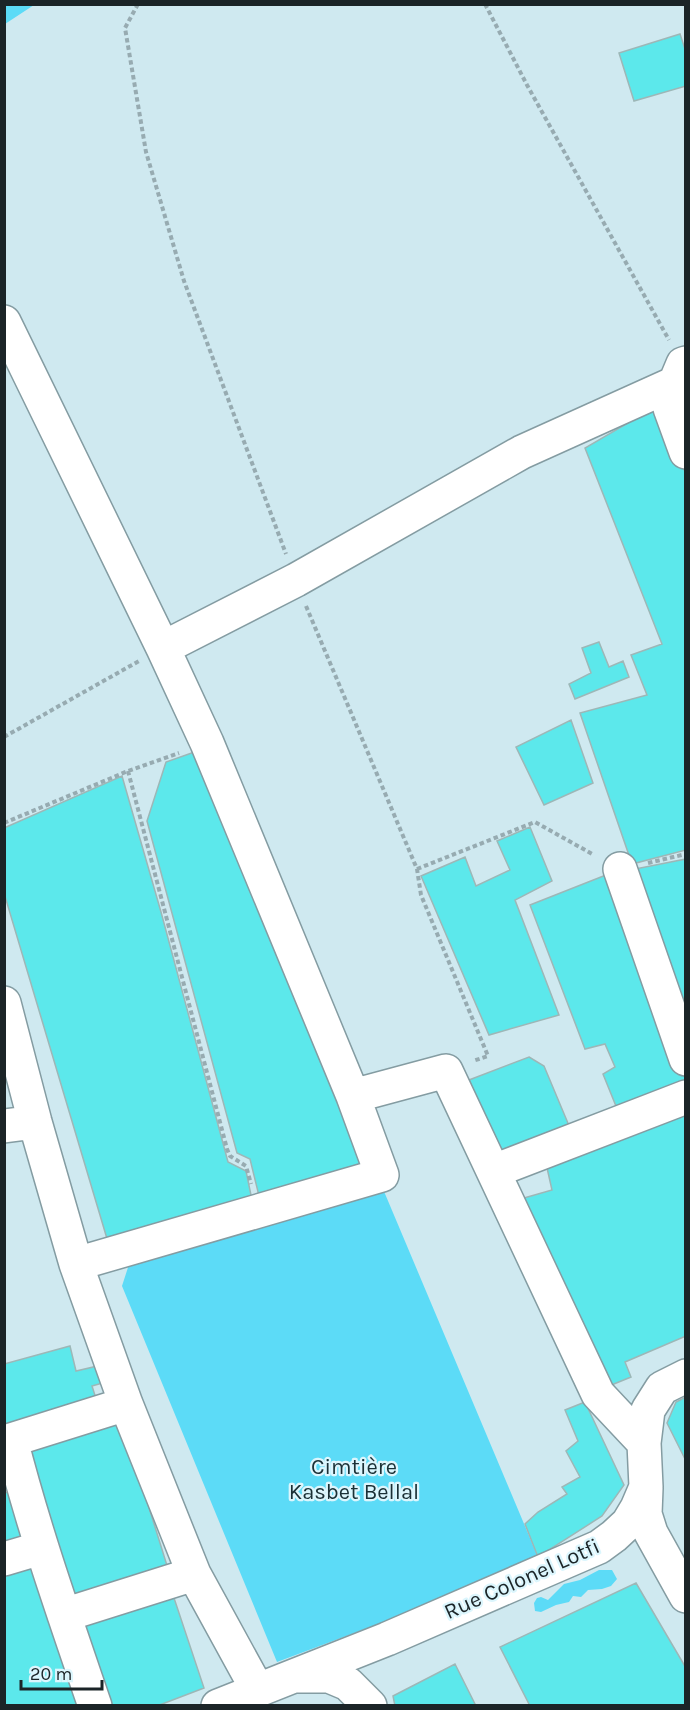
<svg xmlns="http://www.w3.org/2000/svg" width="690" height="1710" viewBox="0 0 690 1710" font-family="Karla,sans-serif">
	<style>
		.green { fill: #5cdbf7 }
		.building { fill: #5ce8eb; stroke: #9db7b7; stroke-width: 1.5 }
		.lines { fill: none; stroke-linecap: round; stroke-linejoin: round }
		.minor-casing { stroke: #849ca2; stroke-width: 36 }
		.path { stroke: #97abb1; stroke-width: 4; stroke-dasharray: 4.5 3; stroke-linecap: butt }
		.minor { stroke: #fff; stroke-width: 33 }
		.labels { text-anchor: middle; dominant-baseline: central; stroke-width: 4.5; stroke-linejoin: round; paint-order: stroke }
		.park-label { font-size: 22px; fill: #1a3036; stroke: #dcf6fd }
		.street-label { font-size: 22px; fill: #1b2427; stroke: #dcf6fd }
	</style>
	<rect width="100%" height="100%" fill="#cfe9f0"/>
	<path class="green" d="M5,4H34V5L5,24Z
		M383,1189L538,1557L527,1568L277,1662L122,1286L132,1255Z
		M599,1570H612L617,1579L611,1586L602,1589L588,1590L581,1597L573,1596L569,1602L556,1605L541,1612L535,1611L534,1603L537,1598L541,1597L548,1600L564,1584L580,1580Z"/>
	<path class="building" d="M680,34L686,52V86L634,101L619,53Z
		M662,403L686,475V850L632,864L580,713L647,695L631,655L662,644L585,448Z
		M599,642L609,667L623,661L629,677L575,699L569,684L591,673L582,648Z
		M571,720L593,783L544,805L516,747Z
		M203,749L369,1170L260,1200L250,1159L237,1153L147,821L166,762Z
		M122,776L161,912L228,1162L246,1171L252,1200L108,1242L4,893V828Z
		M530,827L552,881L515,900L559,1015L489,1035L421,876L465,857L476,886L510,870L497,841Z
		M686,859V1040L630,870Z
		M611,873L686,1078V1089L620,1116L603,1074L615,1067L605,1044L585,1049L530,905Z
		M529,1057L544,1066L570,1128L499,1157L469,1080Z
		M686,1115V1336L625,1362L631,1377L609,1386L524,1198L552,1190L545,1159Z
		M70,1346L76,1371L102,1365L106,1382L92,1386L98,1405L4,1435V1364Z
		M686,1397V1461L667,1423L676,1402Z
		M585,1402L624,1485L602,1516L538,1557L525,1524L538,1512L567,1494L562,1487L580,1477L566,1451L578,1441L565,1410Z
		M119,1411L169,1572L65,1602L16,1445Z
		M16,1490L31,1540L4,1548V1493Z
		M38,1556L91,1706H4V1567Z
		M636,1583L686,1668V1706H530L500,1647Z
		M173,1595L204,1688L157,1706H105L74,1619Z
		M455,1664L476,1706H395L393,1696Z"/>
	<g class="lines">
		<g class="minor-casing">
			<path id="minor" d="M4,322L163,648L207,743L353,1096
				M675,383L670,408L686,452
				M163,648L296,580L522,452L675,383L683,364L686,363
				M620,869L686,1059
				M4,1003L35,1122L76,1264L126,1404L194,1574L257,1689
				M4,1126L35,1122
				M494,1171L686,1097
				M76,1264L382,1175L353,1096L446,1071L598,1394L644,1443
				M646,1488L645,1514L651,1533L686,1596
				M4,1559L41,1548
				M64,1615L194,1574
				M299,1676H329L348,1684L370,1706
				M95,1706C65,1618 34,1530 11,1440L126,1404
				M218,1706L387,1639L599,1547L614,1536L628,1523L637,1508L646,1487L644,1443L648,1410L662,1388L686,1376"/>
		</g>
		<path class="path" d="M138,4L125,28L146,152L184,281L286,554
			M485,4L527,85L669,340
			M306,606L417,869L421,895L488,1056L473,1061
			M4,737L139,661
			M128,771L227,1149L230,1156L246,1166L251,1184
			M4,823L128,771L179,753
			M648,863L686,854
			M417,869L535,822L594,855"/>
		<use href="#minor" class="minor"/>
	</g>
	<g class="labels">
		<g class="park-label">
			<text x="354" y="1467">Cimtière<tspan x="354" dy="25">Kasbet Bellal</tspan></text>
		</g>
		<g class="street-label">
			<text transform="translate(522 1579) rotate(-24)">Rue Colonel Lotfi</text>
		</g>
	</g>
	<rect width="690" height="1710" fill="none" stroke="#1b2427" stroke-width="12"/>
	<path d="M21 1680v9h81v-9" fill="none" stroke="#1b2427" stroke-width="3"/>
	<text x="30" y="1680" font-size="18" fill="#1b2427" stroke="#dcf6fd" stroke-width="4.5" paint-order="stroke">20 m</text>
</svg>
